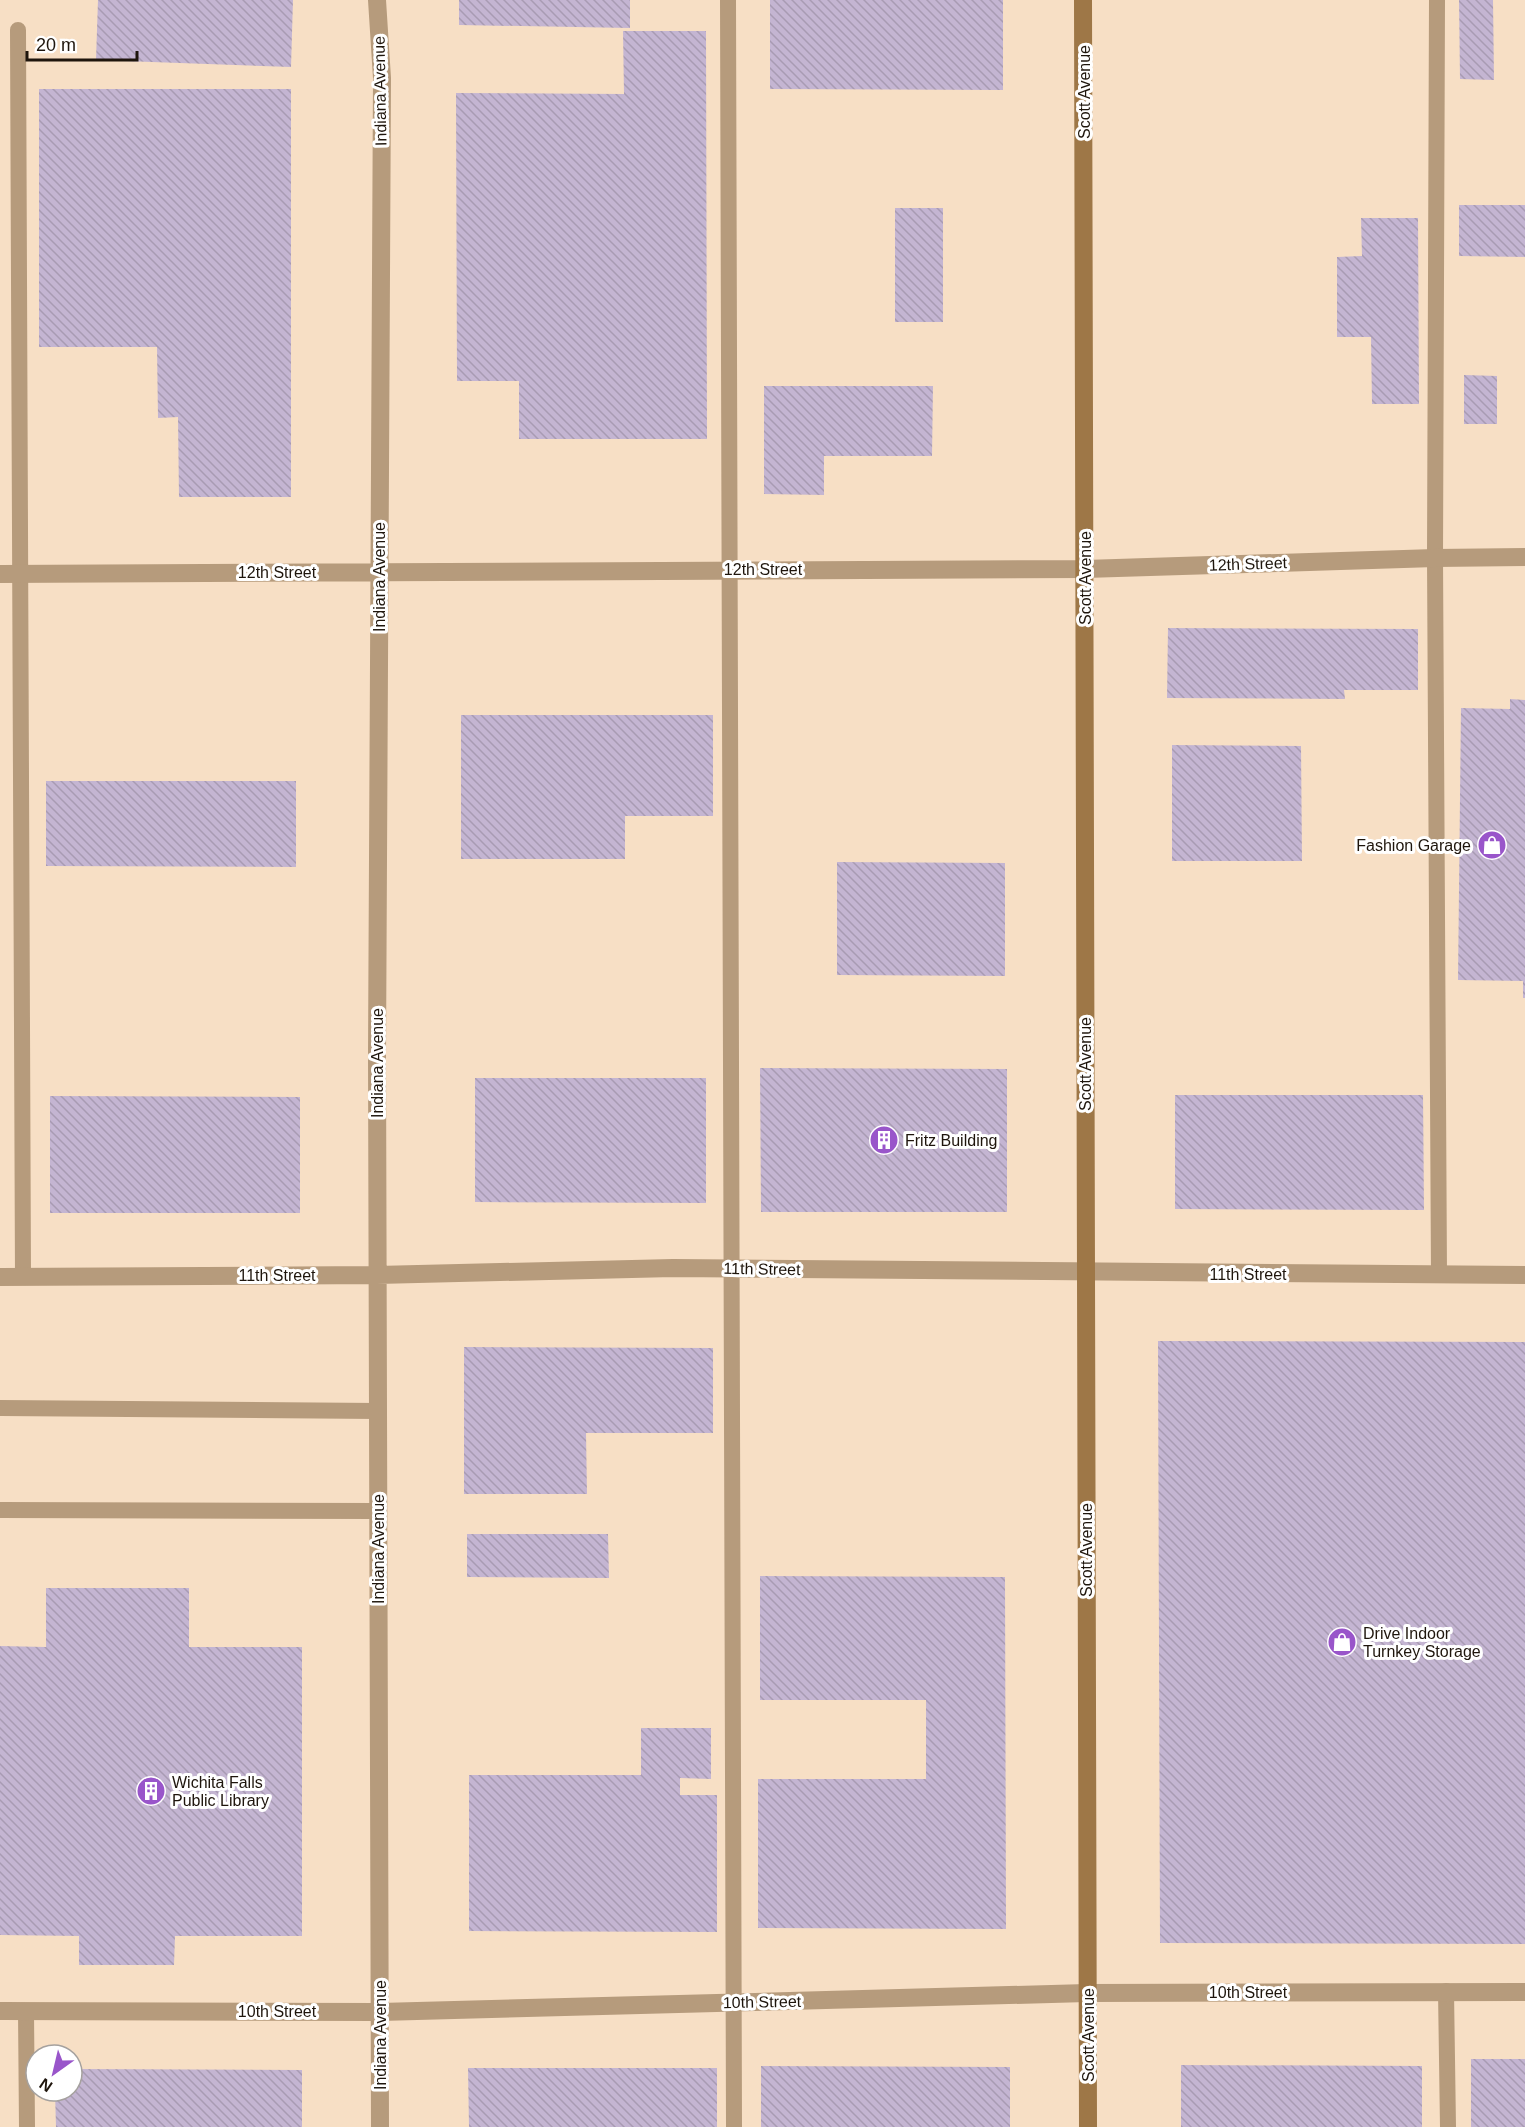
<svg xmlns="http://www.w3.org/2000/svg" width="1525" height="2127" viewBox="0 0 1525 2127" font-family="Helvetica,sans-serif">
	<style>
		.building { fill: url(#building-back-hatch) }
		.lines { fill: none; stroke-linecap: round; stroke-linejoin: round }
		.service { stroke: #b69b7c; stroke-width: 16 }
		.minor { stroke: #b69b7c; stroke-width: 18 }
		.tertiary { stroke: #b69b7c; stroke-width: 18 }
		.secondary { stroke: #9e7747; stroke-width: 18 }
		.labels { text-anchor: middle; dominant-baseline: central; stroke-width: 6; stroke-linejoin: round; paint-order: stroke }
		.street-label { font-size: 16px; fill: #1e150c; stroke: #fff }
		.poi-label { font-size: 16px; fill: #1e150c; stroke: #fff; text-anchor: start }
	</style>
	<defs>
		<pattern id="building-back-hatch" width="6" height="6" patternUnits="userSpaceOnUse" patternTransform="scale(1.5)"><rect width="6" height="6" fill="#c4b5d2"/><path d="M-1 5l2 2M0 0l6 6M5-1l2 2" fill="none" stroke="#a89bb3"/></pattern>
	</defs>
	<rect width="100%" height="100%" fill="#f7dfc5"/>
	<path class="building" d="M98,0H293L291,67L96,60Z
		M459,0H630V28L459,25Z
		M770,0H1003V90L770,89Z
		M1459,0H1493L1494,80L1460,79Z
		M623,31H706L707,439H519V381H457L456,93L624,94Z
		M39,89H291V497H179L178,417L158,418L157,347H39Z
		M1459,205H1525V257L1459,256Z
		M895,208H943V322H895Z
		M1361,218H1418L1419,404H1372L1371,337H1337V257L1362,256Z
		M1464,375L1497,376V424H1464Z
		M764,386H933L932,456H824V495L764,494Z
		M1168,628L1418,629V690H1344L1345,699L1167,698Z
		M1510,699L1525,700V998H1523V981L1458,980L1461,708L1510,709Z
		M461,715H713V816H625V859H461Z
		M1172,745L1301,746L1302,861H1172Z
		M46,781H296V867L46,866Z
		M837,862L1005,863V976L837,975Z
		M760,1068L1007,1069V1212H761Z
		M475,1078H706V1203L475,1202Z
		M1175,1095H1423L1424,1210L1175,1209Z
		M50,1096L300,1097V1213H50Z
		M1158,1341L1525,1342V1944L1160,1943Z
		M464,1347L713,1348V1433H586L587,1494H464Z
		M467,1534H608L609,1578L467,1577Z
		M760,1576L1005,1577L1006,1929L758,1928V1779H926V1700H760Z
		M46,1588H189V1647H302V1936H175L174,1965H79V1936L0,1935V1646L46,1647Z
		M641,1728H711V1779L680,1778V1795H717V1932L469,1931V1775H641Z
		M1471,2059H1525V2127H1471Z
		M1181,2065L1422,2066V2127H1181Z
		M761,2066L1010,2067V2127H761Z
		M468,2068H717V2127H469Z
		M72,2069L302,2070V2127H56L55,2091H72Z"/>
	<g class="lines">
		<path class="service" d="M728,0L734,2127
			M1437,0L1435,558L1439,1275
			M18,30L23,1277
			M0,1408L378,1411
			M0,1510L378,1511
			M1446,1991L1448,2127
			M26,2011L27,2127"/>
		<path class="minor" d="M377,0L382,78L377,1055L380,2127
			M0,574L1085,569L1435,558L1525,557
			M0,1277L377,1275L673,1268L1525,1275
			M0,2011L380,2012L1087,1993"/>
		<path class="tertiary" d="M1087,1993L1525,1992"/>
		<path class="secondary" d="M1083,0L1088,2127"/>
	</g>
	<defs>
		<g id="shop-disc" transform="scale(1.5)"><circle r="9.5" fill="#9955ca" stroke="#fff"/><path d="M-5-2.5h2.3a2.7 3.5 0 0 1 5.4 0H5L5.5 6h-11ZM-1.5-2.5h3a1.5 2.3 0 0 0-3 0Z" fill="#fff"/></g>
		<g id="building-disc" transform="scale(1.5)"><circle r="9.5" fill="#9955ca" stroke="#fff"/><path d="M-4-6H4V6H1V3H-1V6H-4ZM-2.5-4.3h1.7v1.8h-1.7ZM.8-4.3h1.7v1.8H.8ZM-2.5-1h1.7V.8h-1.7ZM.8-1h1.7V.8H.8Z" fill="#fff"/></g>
	</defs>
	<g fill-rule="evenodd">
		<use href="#shop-disc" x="1492" y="845"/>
		<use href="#building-disc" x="884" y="1140"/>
		<use href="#shop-disc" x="1342" y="1642"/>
		<use href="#building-disc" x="151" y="1791"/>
	</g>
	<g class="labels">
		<g class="street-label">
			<text transform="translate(380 91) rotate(-91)">Indiana Avenue</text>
			<text transform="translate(1084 92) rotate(-90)">Scott Avenue</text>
			<text transform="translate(1248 564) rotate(-2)">12th Street</text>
			<text x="763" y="569">12th Street</text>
			<text x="277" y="572">12th Street</text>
			<text transform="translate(379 577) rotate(-90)">Indiana Avenue</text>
			<text transform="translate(1085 578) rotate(-90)">Scott Avenue</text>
			<text transform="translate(377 1063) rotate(-90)">Indiana Avenue</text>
			<text transform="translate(1085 1064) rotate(-90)">Scott Avenue</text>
			<text transform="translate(762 1269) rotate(1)">11th Street</text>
			<text x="1248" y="1274">11th Street</text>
			<text x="277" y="1275">11th Street</text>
			<text transform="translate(378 1549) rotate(-90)">Indiana Avenue</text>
			<text transform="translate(1086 1550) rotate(-90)">Scott Avenue</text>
			<text x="1248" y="1992">10th Street</text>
			<text transform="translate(762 2002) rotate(-1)">10th Street</text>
			<text x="277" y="2011">10th Street</text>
			<text transform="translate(380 2035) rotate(-90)">Indiana Avenue</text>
			<text transform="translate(1088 2035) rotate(-90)">Scott Avenue</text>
		</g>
		<g class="poi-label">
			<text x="1471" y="845" text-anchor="end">Fashion Garage</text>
			<text x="905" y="1140">Fritz Building</text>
			<text x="1363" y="1633">Drive Indoor<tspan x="1363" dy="18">Turnkey Storage</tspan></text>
			<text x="172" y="1782">Wichita Falls<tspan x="172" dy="18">Public Library</tspan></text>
		</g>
	</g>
	<g transform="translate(54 2073) rotate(214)"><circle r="28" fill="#ffffff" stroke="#a5a19e" stroke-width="1.5"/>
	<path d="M0-4.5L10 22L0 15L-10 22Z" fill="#9955ca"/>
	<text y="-9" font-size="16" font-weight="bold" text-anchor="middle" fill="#1e150c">N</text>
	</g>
	<path d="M27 51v9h110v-9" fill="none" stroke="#1e150c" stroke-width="3"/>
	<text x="36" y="51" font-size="18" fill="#1e150c" stroke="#ffffff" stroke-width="4.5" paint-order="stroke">20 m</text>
</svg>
